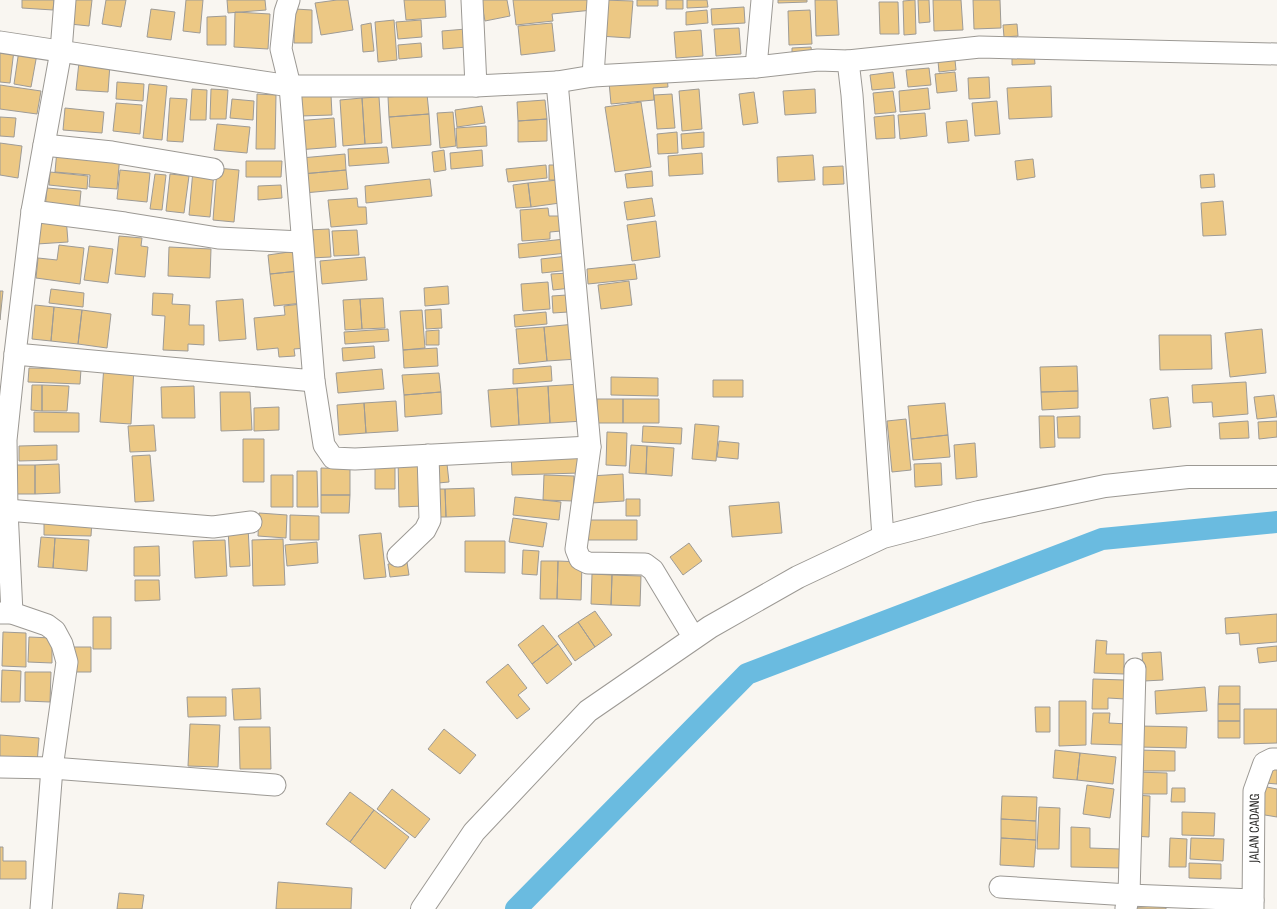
<svg xmlns="http://www.w3.org/2000/svg" width="1277" height="909" viewBox="0 0 1277 909" font-family="'Sofia Sans Condensed',sans-serif">
	<style>
		.lines { fill: none; stroke-linecap: round; stroke-linejoin: round }
		.canal { stroke: #6abbe0; stroke-width: 22 }
		.building { fill: #ecc884; stroke: #9e9b96 }
		.street-casing { stroke: #9c9994; stroke-width: 23 }
		.secondary-casing { stroke: #9c9994; stroke-width: 24 }
		.street { stroke: #fff; stroke-width: 21 }
		.secondary { stroke: #fff; stroke-width: 22 }
		.labels { text-anchor: middle; dominant-baseline: central; stroke-width: 3; stroke-linejoin: round; paint-order: stroke }
		.street-label { font-size: 14px; fill: #272624; stroke: #fff }
	</style>
	<rect width="100%" height="100%" fill="#f9f6f1"/>
	<g class="lines">
		<path class="canal" d="M516,909L747,674L1102,539L1277,522"/>
	</g>
	<path class="building" d="M22,0H54L53,10L22,8Z
		M73,0H92L89,26L70,24Z
		M106,0H126L121,27L102,24Z
		M186,0H203L200,33L183,31Z
		M227,0H265L266,10L228,13Z
		M337,0H348L353,30L321,35L315,3Z
		M404,0H445L446,17L406,20Z
		M481,0H507L510,16L485,21Z
		M513,0H592L593,10L552,14L553,21L516,25Z
		M602,0L633,1L630,38L599,36Z
		M637,0H658V6H637Z
		M666,0H683V9H666Z
		M687,0H707L708,7L687,8Z
		M778,0H807V2L778,3Z
		M815,0H837L839,35L816,36Z
		M915,0L916,34L904,35L903,1Z
		M918,0H929L930,22L919,23Z
		M933,0H961L963,30L934,31Z
		M973,0H1000L1001,28L974,29Z
		M879,2H898L899,34H880Z
		M744,7L745,23L712,25L711,9Z
		M151,9L175,12L171,40L147,37Z
		M295,9L312,10V43H294Z
		M707,10L708,23L686,25V12Z
		M810,10L812,44L789,45L788,11Z
		M235,12L270,14L268,49L234,47Z
		M226,16V45H207V17Z
		M394,20L397,60L378,62L375,22Z
		M421,20L422,37L398,39L396,22Z
		M371,23L374,51L363,52L361,25Z
		M552,23L555,51L521,55L518,26Z
		M1017,24L1018,36L1004,37L1003,25Z
		M739,28L741,54L716,56L714,29Z
		M466,29L467,47L443,49L442,31Z
		M701,30L703,56L676,58L674,32Z
		M421,43L422,57L399,59L398,45Z
		M811,47L812,54L792,55V48Z
		M0,48L14,50L10,83L0,82Z
		M19,50L37,54L31,87L14,84Z
		M1034,53L1035,64L1012,65V55Z
		M955,60L956,70L939,72L938,61Z
		M79,62L110,64L108,92L76,90Z
		M929,68L931,85L908,87L906,70Z
		M893,72L895,88L872,90L870,75Z
		M955,72L957,91L937,93L935,74Z
		M667,77L668,87L653,88L654,100L611,104L609,82Z
		M989,77L990,98L969,99L968,78Z
		M117,82L144,84L143,101L116,99Z
		M149,84L167,86L162,140L143,138Z
		M0,85L41,91L37,114L0,109Z
		M1051,86L1052,117L1009,119L1007,88Z
		M928,88L930,109L900,112L899,91Z
		M192,89L207,90L206,120H190Z
		M211,89L228,90L226,119H210Z
		M699,89L702,129L682,131L679,91Z
		M815,89L816,113L785,115L783,91Z
		M893,91L896,112L875,114L873,93Z
		M754,92L758,123L743,125L739,94Z
		M257,94L276,95L275,149H256Z
		M427,94L429,114L389,117L388,97Z
		M672,94L675,128L657,129L654,95Z
		M331,95L332,115L301,116L300,96Z
		M379,97L382,143L365,144L362,98Z
		M170,98L187,99L183,142L167,141Z
		M362,98L365,144L343,146L340,100Z
		M232,99L254,101L253,120L230,118Z
		M545,100L547,119L518,121L517,102Z
		M997,101L1000,134L975,136L972,103Z
		M641,102L651,167L615,172L605,107Z
		M116,103L142,105L140,134L113,131Z
		M482,106L485,123L457,127L455,110Z
		M65,108L104,112L102,133L63,130Z
		M453,112L456,146L440,148L437,113Z
		M925,113L927,136L900,139L898,115Z
		M429,114L431,145L392,148L389,117Z
		M894,115L895,138L876,139L874,117Z
		M0,117L16,118L14,137L0,136Z
		M334,118L336,147L297,150L295,121Z
		M547,119V141L518,142V121Z
		M967,120L969,141L948,143L946,122Z
		M217,124L250,127L247,153L214,150Z
		M486,126L487,146L457,148L456,128Z
		M677,132L678,153L658,154L657,134Z
		M704,132V147L682,149L681,134Z
		M0,143L22,146L18,178L0,175Z
		M387,147L389,163L349,166L348,149Z
		M57,150L120,155L117,189L89,187L90,175L55,172Z
		M444,150L446,170L434,172L432,152Z
		M482,150L483,166L451,169L450,153Z
		M702,153L703,174L669,176L668,156Z
		M345,154L346,170L302,174L301,158Z
		M813,155L815,180L778,182L777,157Z
		M1033,159L1035,177L1017,180L1015,161Z
		M246,161H282L281,177H246Z
		M546,165L547,178L508,182L506,169Z
		M549,165H557L558,180H549Z
		M843,166L844,184L823,185V167Z
		M217,168L239,170L234,222L213,220Z
		M120,170L150,173L147,202L117,199Z
		M193,170L214,172L210,217L189,215Z
		M346,170L348,189L304,193L302,174Z
		M652,171L653,186L627,188L625,174Z
		M50,172L88,176L87,189L49,185Z
		M155,174L166,175L162,210L150,209Z
		M170,174L189,176L184,213L166,211Z
		M1214,174L1215,187L1201,188L1200,175Z
		M430,179L432,196L366,203L365,186Z
		M558,180L560,203L531,207L528,183Z
		M528,183L531,207L516,208L513,185Z
		M281,185L282,198L258,200V186Z
		M47,188L81,191L79,212L45,209Z
		M357,198L358,207H366L367,224L331,227L328,200Z
		M652,198L655,216L627,220L624,202Z
		M1223,201L1226,235L1203,236L1201,203Z
		M548,208L549,216H559L561,231L550,232V239L522,241L520,210Z
		M66,217L68,242L37,244L35,219Z
		M656,221L660,257L632,261L627,225Z
		M329,229L331,257L310,258L308,230Z
		M357,230L359,255L334,256L332,231Z
		M119,236L142,238L141,246L148,247L145,277L115,274Z
		M565,239L567,253L519,258L518,244Z
		M59,245L84,248L80,284L36,278L38,258L57,260Z
		M89,246L113,249L108,283L84,280Z
		M169,247L211,249L210,278L168,276Z
		M296,251L299,271L270,274L268,255Z
		M568,256L570,270L542,273L541,259Z
		M365,257L367,280L322,284L320,261Z
		M635,264L637,279L588,284L587,269Z
		M299,271L303,303L274,306L270,274Z
		M569,273L571,288L553,290L551,274Z
		M629,281L632,305L601,309L598,285Z
		M548,282L550,309L523,311L521,284Z
		M448,286L449,304L425,306L424,288Z
		M51,289L84,293L83,307L49,303Z
		M0,291H3L0,320Z
		M153,293L173,294L172,304L190,305L189,325H204V345L188,344V351L163,350L165,316L152,315Z
		M567,295L568,312L553,313L552,296Z
		M383,298L385,328L362,329L360,299Z
		M243,299L246,339L219,341L216,301Z
		M360,299L362,329L345,330L343,300Z
		M301,304L306,348L294,349L295,356L279,357L278,348L257,350L254,318L285,315L284,306Z
		M35,305L54,307L51,341L32,339Z
		M54,307L82,310L78,344L51,341Z
		M441,309L442,328L426,329L425,310Z
		M82,310L111,314L107,348L78,344Z
		M422,310L425,348L403,350L400,311Z
		M546,312L547,324L515,327L514,315Z
		M575,324L578,359L547,361L544,327Z
		M544,327L547,361L519,364L516,329Z
		M388,329L389,341L345,344L344,332Z
		M1262,329L1266,373L1230,377L1225,333Z
		M439,330V345H426V331Z
		M1159,335H1211L1212,369L1160,370Z
		M374,346L375,358L343,361L342,348Z
		M437,348L438,366L404,368L403,350Z
		M104,365L134,367L131,424L100,422Z
		M551,366L552,381L513,384V369Z
		M1077,366L1078,391L1041,392L1040,367Z
		M29,368L81,369L80,384L28,382Z
		M382,369L384,389L338,393L336,373Z
		M439,373L441,392L404,395L402,375Z
		M611,377L658,378V396L611,395Z
		M713,380H743V397H713Z
		M1246,382L1248,414L1213,417L1212,402L1193,403L1192,385Z
		M581,384L584,421L550,423L548,386Z
		M32,385H42V411L31,410Z
		M42,385L69,386L67,411H42Z
		M194,386L195,418H162L161,387Z
		M548,386L550,423L519,425L517,388Z
		M517,388L519,425L491,427L488,390Z
		M1078,391V408L1042,410L1041,392Z
		M220,392H250L252,430L221,431Z
		M441,392L442,414L405,417L404,395Z
		M1274,395L1277,417L1257,419L1254,397Z
		M1168,397L1171,427L1153,429L1150,399Z
		M597,399H623V423H597Z
		M623,399H659V423H623Z
		M396,401L398,431L366,433L364,403Z
		M364,403L366,433L339,435L337,405Z
		M945,403L948,435L911,439L908,406Z
		M279,407V430L254,431V408Z
		M34,412L79,413V432H34Z
		M1039,416H1054L1055,447L1040,448Z
		M1080,416V438H1058L1057,417Z
		M906,419L911,470L892,472L887,421Z
		M1248,421L1249,438L1220,439L1219,423Z
		M1277,421V437L1259,439L1258,422Z
		M695,424L719,426L716,461L692,459Z
		M154,425L156,451L130,452L128,426Z
		M643,426L682,428L681,444L642,442Z
		M607,432L627,433L626,466L606,465Z
		M948,435L950,457L913,460L911,439Z
		M243,439H264V482H243Z
		M719,441L739,443L738,459L717,457Z
		M975,443L977,477L956,479L954,445Z
		M57,445V460L19,461V446Z
		M631,445L647,446L646,474L629,473Z
		M647,446L674,448L672,476L646,474Z
		M580,451V473L512,475L511,453Z
		M150,455L154,501L135,502L132,456Z
		M398,458H423L424,506L399,507Z
		M941,463L942,485L915,487L914,464Z
		M59,464L60,493L35,494V465Z
		M447,464L449,482L438,483L436,465Z
		M16,465H35V494H16Z
		M375,465H395V489H375Z
		M321,468L350,469V495H321Z
		M297,471H317L318,507H297Z
		M623,474L624,501L591,503L590,476Z
		M271,475H293V507H271Z
		M544,475L574,476L573,501L543,500Z
		M474,488L475,516L446,517L445,489Z
		M434,489H445L446,517H435Z
		M321,495H350L349,513H321Z
		M515,497L561,502L559,520L513,515Z
		M626,499H640V516H626Z
		M779,502L782,533L732,537L729,506Z
		M259,513L287,515L286,538L258,536Z
		M290,515L319,516V540H290Z
		M513,518L547,523L543,547L509,542Z
		M44,519L92,520L91,536L44,535Z
		M582,520H637V540H582Z
		M248,527L250,566L230,567L228,528Z
		M381,533L386,577L364,579L359,535Z
		M41,537L55,538L53,568L38,567Z
		M55,538L89,540L87,571L53,568Z
		M283,539L285,585L253,586L252,540Z
		M225,540L227,576L195,578L193,541Z
		M465,541H505V573L465,572Z
		M317,542L318,563L287,566L285,545Z
		M689,543L702,561L683,575L670,557Z
		M159,546L160,576H134V547Z
		M523,550L539,551L537,575L522,574Z
		M541,561H558L557,599H540Z
		M558,561L582,562L581,600L557,599Z
		M407,562L409,575L390,577L388,564Z
		M592,574L612,575L611,605L591,604Z
		M612,575L641,576L640,606L611,605Z
		M135,580H159L160,600L135,601Z
		M595,611L612,635L595,647L578,622Z
		M1277,614V642L1240,645L1239,633L1226,634L1225,618Z
		M93,617H111V649H93Z
		M578,622L595,647L575,661L558,636Z
		M543,625L558,644L532,664L518,645Z
		M3,632L26,633V667L2,666Z
		M29,637L52,638V663L28,662Z
		M1096,640L1107,641L1106,654H1124V674L1094,673Z
		M558,644L572,664L547,684L532,664Z
		M1277,646V661L1259,663L1257,648Z
		M73,647H91V672H73Z
		M1161,652L1163,680L1144,681L1142,653Z
		M508,664L527,688L518,695L530,709L517,719L486,682Z
		M2,670L21,671L20,702H1Z
		M25,672H51L50,702L25,701Z
		M1093,679L1125,680V699L1108,698V709H1092Z
		M1219,686H1240V704H1218Z
		M1205,687L1207,711L1156,714L1155,691Z
		M260,688L261,719L234,720L232,689Z
		M187,697H226V716L188,717Z
		M1059,701H1086V745L1059,746Z
		M1218,704H1240V721H1218Z
		M1035,707H1050V732H1036Z
		M1244,709H1277V743L1244,744Z
		M1093,713H1110L1109,723L1128,724L1127,745L1091,744Z
		M1218,721H1240V738H1218Z
		M190,724L220,725L218,767L188,766Z
		M1140,726L1187,727L1186,748L1139,747Z
		M239,727H270L271,769H240Z
		M444,729L476,755L460,774L428,749Z
		M0,735L39,738L37,764L0,761Z
		M1055,750L1080,753L1077,780L1053,778Z
		M1138,750L1175,751V771H1137Z
		M1080,753L1116,757L1113,784L1077,780Z
		M1267,762L1277,764V784L1265,783Z
		M1136,772L1167,773V794H1136Z
		M1087,785L1114,789L1110,818L1083,814Z
		M1262,786L1277,789V817L1259,814Z
		M1172,788H1185V802H1171Z
		M392,789L430,819L415,838L377,809Z
		M350,792L374,810L350,842L326,824Z
		M1135,795L1150,796L1149,837L1134,836Z
		M1002,796L1037,797L1036,821L1001,819Z
		M1039,807L1060,808L1059,849H1037Z
		M374,810L409,837L385,869L350,842Z
		M1182,812L1215,813L1214,836L1182,835Z
		M1001,819L1036,821V840L1001,838Z
		M1071,827L1090,828V848L1120,849V868L1071,867Z
		M1001,838L1036,840L1034,867L1000,865Z
		M1170,838L1187,839L1186,867H1169Z
		M1191,838L1224,839L1223,861L1190,859Z
		M0,847H3V861H26V879H0Z
		M1189,863L1221,864V879L1189,878Z
		M278,882L352,888L351,909H276Z
		M119,893L144,895L142,909H117Z
		M1166,905V909H1130V908Z"/>
	<g class="lines">
		<g class="street-casing">
			<g id="street">
				<path d="M472,0L476,86"/>
				<path d="M0,42L290,86H476L557,82L593,76L756,67L818,60L848,61L852,95L883,537"/>
				<path d="M848,61L980,47L1277,54"/>
				<path d="M756,67L762,0"/>
				<path d="M593,76L598,0"/>
				<path d="M557,82L590,447L576,549L580,559L588,563L645,564L653,570L694,638"/>
				<path d="M44,145L112,152L213,169"/>
				<path d="M32,211L125,223L218,238L302,242"/>
				<path d="M15,354L314,381L290,86L281,49L285,12L289,0"/>
				<path d="M314,381L324,445L333,458L355,459L590,447"/>
				<path d="M7,510L213,527L251,522"/>
				<path d="M398,556L425,530L430,520L428,455"/>
				<path d="M0,613H12L47,625L55,631L62,644L67,662L52,768L41,909"/>
				<path d="M12,613L7,510L6,440L15,354L32,211L61,51L65,0"/>
				<path d="M0,767L52,768L275,785"/>
				<path d="M1000,887L1129,895L1253,900"/>
				<path d="M1126,908L1129,895L1135,669"/>
				<path id="s1" d="M1253,909L1254,791L1264,763L1272,759H1277"/>
			</g>
		</g>
		<g class="secondary-casing">
			<path id="secondary" d="M422,909L474,832L588,711L710,627L798,577L883,537L979,512L1105,486L1188,477H1277"/>
		</g>
		<use href="#street" class="street"/>
		<use href="#secondary" class="secondary"/>
	</g>
	<g class="labels">
		<g class="street-label">
			<text stroke="none"><textPath href="#s1" startOffset="81">JALAN CADANG</textPath></text>
		</g>
	</g>
</svg>
